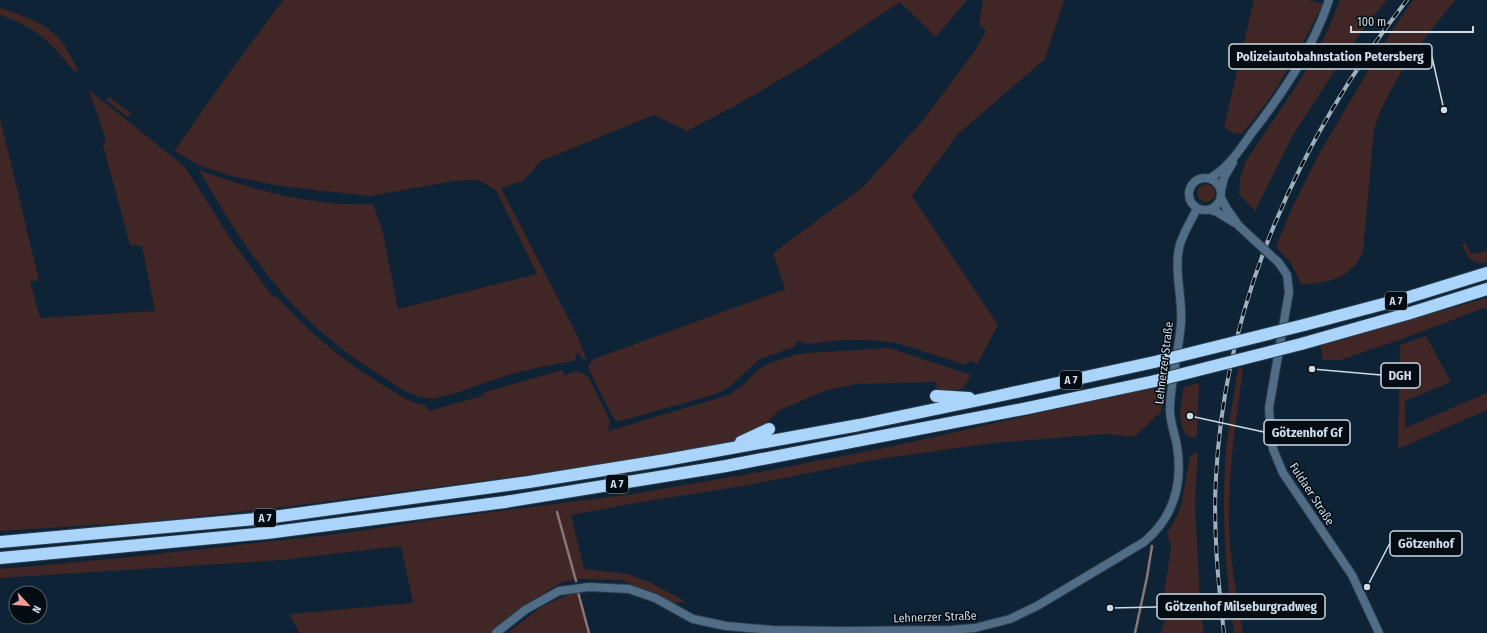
<svg xmlns="http://www.w3.org/2000/svg" width="1487" height="633" viewBox="0 0 1487 633" font-family="'Fira Sans Condensed',sans-serif">
	<style>
		.green { fill: #402625 }
		.lines { fill: none; stroke-linecap: round; stroke-linejoin: round }
		.stream { stroke: #8c7577; stroke-width: 2.5 }
		.tertiary-casing { stroke: #293d4e; stroke-width: 10 }
		.motorway-casing { stroke: #293d4e; stroke-width: 14 }
		.tertiary { stroke: #516c85; stroke-width: 8 }
		.motorway { stroke: #aad4f9; stroke-width: 12 }
		.rail-casing { stroke: #a0afbc; stroke-width: 4 }
		.rail { stroke: #040c13; stroke-width: 2.5; stroke-dasharray: 8; stroke-linecap: butt }
		.tertiary-bridge-casing { stroke: #293d4e; stroke-width: 10; stroke-linecap: butt }
		.motorway-bridge-casing { stroke: #293d4e; stroke-width: 14; stroke-linecap: butt }
		.tertiary-bridge { stroke: #516c85; stroke-width: 8 }
		.motorway-bridge { stroke: #aad4f9; stroke-width: 12 }
		.labels { text-anchor: middle; dominant-baseline: central; stroke-width: 3; stroke-linejoin: round; paint-order: stroke }
		.shield { fill: #040c13; stroke: #919da7; stroke-width: 1 }
		.shield-label { font-size: 11px; font-weight: bold; fill: #cedbe7 }
		.street-label { font-size: 12px; fill: #cedbe7; stroke: #040c13 }
		.leader { fill: none; stroke: #cedbe7; stroke-width: 1.5 }
		.callout-dot { fill: #cedbe7; stroke: #040c13; stroke-width: 1.5 }
		.callout { fill: #040c13; stroke: #cedbe7; stroke-width: 1.5 }
		.callout-label { font-size: 13px; text-anchor: middle; font-weight: bold; fill: #cedbe7 }
	</style>
	<rect width="100%" height="100%" fill="#0e2335"/>
	<path class="green" d="M283,0H967L936,37L900,2L818,57L742,102L687,131L654,115L541,161L523,181L501,188L577,335L587,360L583,359L578,352L576,354V358L573,361C549,365 523,370 499,378C479,384 449,399 427,398C410,397 395,384 381,376C342,351 303,320 274,283C245,248 222,209 199,170C254,190 314,207 373,204L383,233L398,309L537,274L496,190L478,180L454,181L370,196L280,186L231,176L201,166L174,151L229,73Z
		M983,0H1064L1045,59L958,134L912,196L998,325L977,364L972,361L967,363L966,365L897,343C867,338 837,340 808,344L803,343L800,341L796,342L794,347L760,359L728,388L716,394L620,421H617L614,419L588,368L590,363L594,359L785,289L773,253L863,187L924,119L976,49L986,31L979,24Z
		M1254,0H1309L1323,4C1300,49 1276,96 1241,134L1233,133L1224,127Z
		M1340,0H1387L1364,28L1337,67L1293,135L1255,211L1239,194L1240,178L1246,161L1299,82L1327,32Z
		M1413,0H1455C1424,39 1390,81 1374,129L1363,252C1350,280 1329,282 1301,285C1294,266 1290,261 1276,247L1290,212L1319,154L1391,32Z
		M0,8C21,14 43,22 59,38C67,46 72,60 78,70L75,72C50,42 38,28 0,15Z
		M89,90L185,167L232,241L273,297L276,296C309,333 347,364 389,389C400,395 412,404 425,405L429,411L485,395L482,393L563,370L564,376L573,372H579L588,376L610,421L608,431L729,395L743,385L757,370L772,362L798,354L824,352L889,348L971,375L963,389L936,392L937,382L856,384L824,391L778,411L763,426L725,445L581,468L284,507L158,521L0,531V118L39,280L30,281L40,318L155,311L142,246L130,245L103,145L106,140Z
		M109,97L131,113L127,117L106,100Z
		M1197 193a9 9 0 1 1 18 0a9 9 0 1 1-18 0Z
		M1465,242L1471,254L1487,251V262C1473,266 1466,256 1462,244Z
		M1487,298V309L1484,308L1476,311L1402,339L1340,360H1323L1320,344Z
		M1426,336L1451,382L1405,401V428L1487,393V410L1398,449L1400,345Z
		M1243,368C1237,416 1229,463 1229,511C1228,552 1237,593 1243,633H1234C1226,577 1222,520 1225,463C1227,431 1233,400 1238,369Z
		M1199,383L1197,434L1195,438C1174,435 1181,402 1184,387Z
		M1154,387V392L1163,389L1161,412L1134,437L1106,434L993,443L873,460L754,484L631,504L571,515L584,569L627,574L650,582L686,602L675,603L621,580L582,579L562,582L523,607L491,633H299L290,614L413,603L401,546L282,560L0,578V569L121,558L345,533L437,519L632,494L771,470L889,447Z
		M1198,452L1195,502L1200,603L1204,633H1161L1173,594H1164L1171,547L1167,533L1176,518L1181,505L1190,456Z
		M579,592L589,633H507L543,606L565,596Z"/>
	<g class="lines">
		<path class="stream" d="M557,512L576,581
			M578,592L589,633
			M1135,633L1147,577L1152,546"/>
		<g class="tertiary-casing">
			<path id="tertiary" d="M1189 194a16 16 0 1 1 32 0a16 16 0 1 1-32 0Z
				M1210,178C1227,169 1240,150 1251,134C1282,94 1313,49 1329,0
				M1221,190L1224,178L1233,162
				M1221,198L1227,209L1239,226
				M1211,210L1217,212L1235,223
				M1279,263L1287,275L1289,292L1269,408L1271,436L1273,449L1283,473L1352,575L1379,633
				M496,633L525,610L559,591L589,587L629,589L655,598L693,619L726,626L773,630L843,631L951,630L975,628L1010,619L1037,606L1144,542C1174,517 1183,484 1177,446C1175,433 1169,421 1170,407C1171,379 1179,351 1181,323C1183,297 1173,270 1180,244C1184,232 1191,220 1197,209"/>
		</g>
		<g class="motorway-casing">
			<path id="motorway" d="M1304,325L1406,298L1487,273
				M1301,344L1407,314L1487,289
				M936,396L969,398
				M741,442L769,429
				M0,542L266,518L529,482L666,460L859,425L984,399L1159,361
				M0,558L267,533L505,502L726,466L1028,408L1155,381"/>
		</g>
		<use href="#tertiary" class="tertiary"/>
		<use href="#motorway" class="motorway"/>
		<g class="rail-casing">
			<path id="rail" d="M1224,633C1218,581 1213,529 1216,477C1225,301 1300,137 1407,0"/>
		</g>
		<use href="#rail" class="rail"/>
		<g class="tertiary-bridge-casing">
			<path id="tertiary-bridge" d="M1239,226L1279,263"/>
		</g>
		<g class="motorway-bridge-casing">
			<path id="motorway-bridge" d="M1159,361L1304,325
				M1155,381L1301,344"/>
		</g>
		<use href="#tertiary-bridge" class="tertiary-bridge"/>
		<use href="#motorway-bridge" class="motorway-bridge"/>
	</g>
	<g class="labels">
		<g class="shield">
			<rect x="1385" y="292" width="22" height="18" rx="3"/>
			<rect x="1060" y="371" width="22" height="18" rx="3"/>
			<rect x="606" y="475" width="22" height="18" rx="3"/>
			<rect x="254" y="509" width="22" height="18" rx="3"/>
		</g>
		<g class="shield-label">
			<text x="1396" y="301">A 7</text>
			<text x="1071" y="380">A 7</text>
			<text x="617" y="484">A 7</text>
			<text x="265" y="518">A 7</text>
		</g>
		<g class="street-label">
			<text transform="translate(1164 363) rotate(-83)">Lehnerzer Straße</text>
			<text transform="translate(1312 494) rotate(57)">Fuldaer Straße</text>
			<text transform="translate(935 617) rotate(-2)">Lehnerzer Straße</text>
		</g>
	</g>
	<path class="leader" d="M1444 110L1432 57M1312 369L1381 375M1190 416L1264 432M1367 587L1390 543M1110 608L1157 607"/>
	<g class="callout-dot">
		<circle cx="1444" cy="110" r="4"/>
		<circle cx="1312" cy="369" r="4"/>
		<circle cx="1190" cy="416" r="4"/>
		<circle cx="1367" cy="587" r="4"/>
		<circle cx="1110" cy="608" r="4"/>
	</g>
	<g class="callout">
		<rect x="1229" y="44" width="203" height="25" rx="4"/>
		<rect x="1381" y="363" width="39" height="25" rx="4"/>
		<rect x="1264" y="420" width="86" height="25" rx="4"/>
		<rect x="1390" y="531" width="72" height="25" rx="4"/>
		<rect x="1157" y="594" width="168" height="25" rx="4"/>
	</g>
	<g class="callout-label">
		<text x="1330" y="61">Polizeiautobahnstation Petersberg</text>
		<text x="1400" y="380">DGH</text>
		<text x="1307" y="437">Götzenhof Gf</text>
		<text x="1426" y="548">Götzenhof</text>
		<text x="1241" y="611">Götzenhof Milseburgradweg</text>
	</g>
	<g transform="translate(28 605) rotate(116)"><circle r="19" fill="#040c13" stroke="#555f68"/>
	<path d="M0-3L7 15L0 10L-7 15Z" fill="#f59b99"/>
	<text y="-6" font-size="11" font-weight="bold" text-anchor="middle" fill="#cedbe7">N</text>
	</g>
	<path d="M1351 26v6h122v-6" fill="none" stroke="#cedbe7" stroke-width="2"/>
	<text x="1357" y="26" font-size="12" fill="#cedbe7" stroke="#040c13" stroke-width="3" paint-order="stroke">100 m</text>
</svg>
